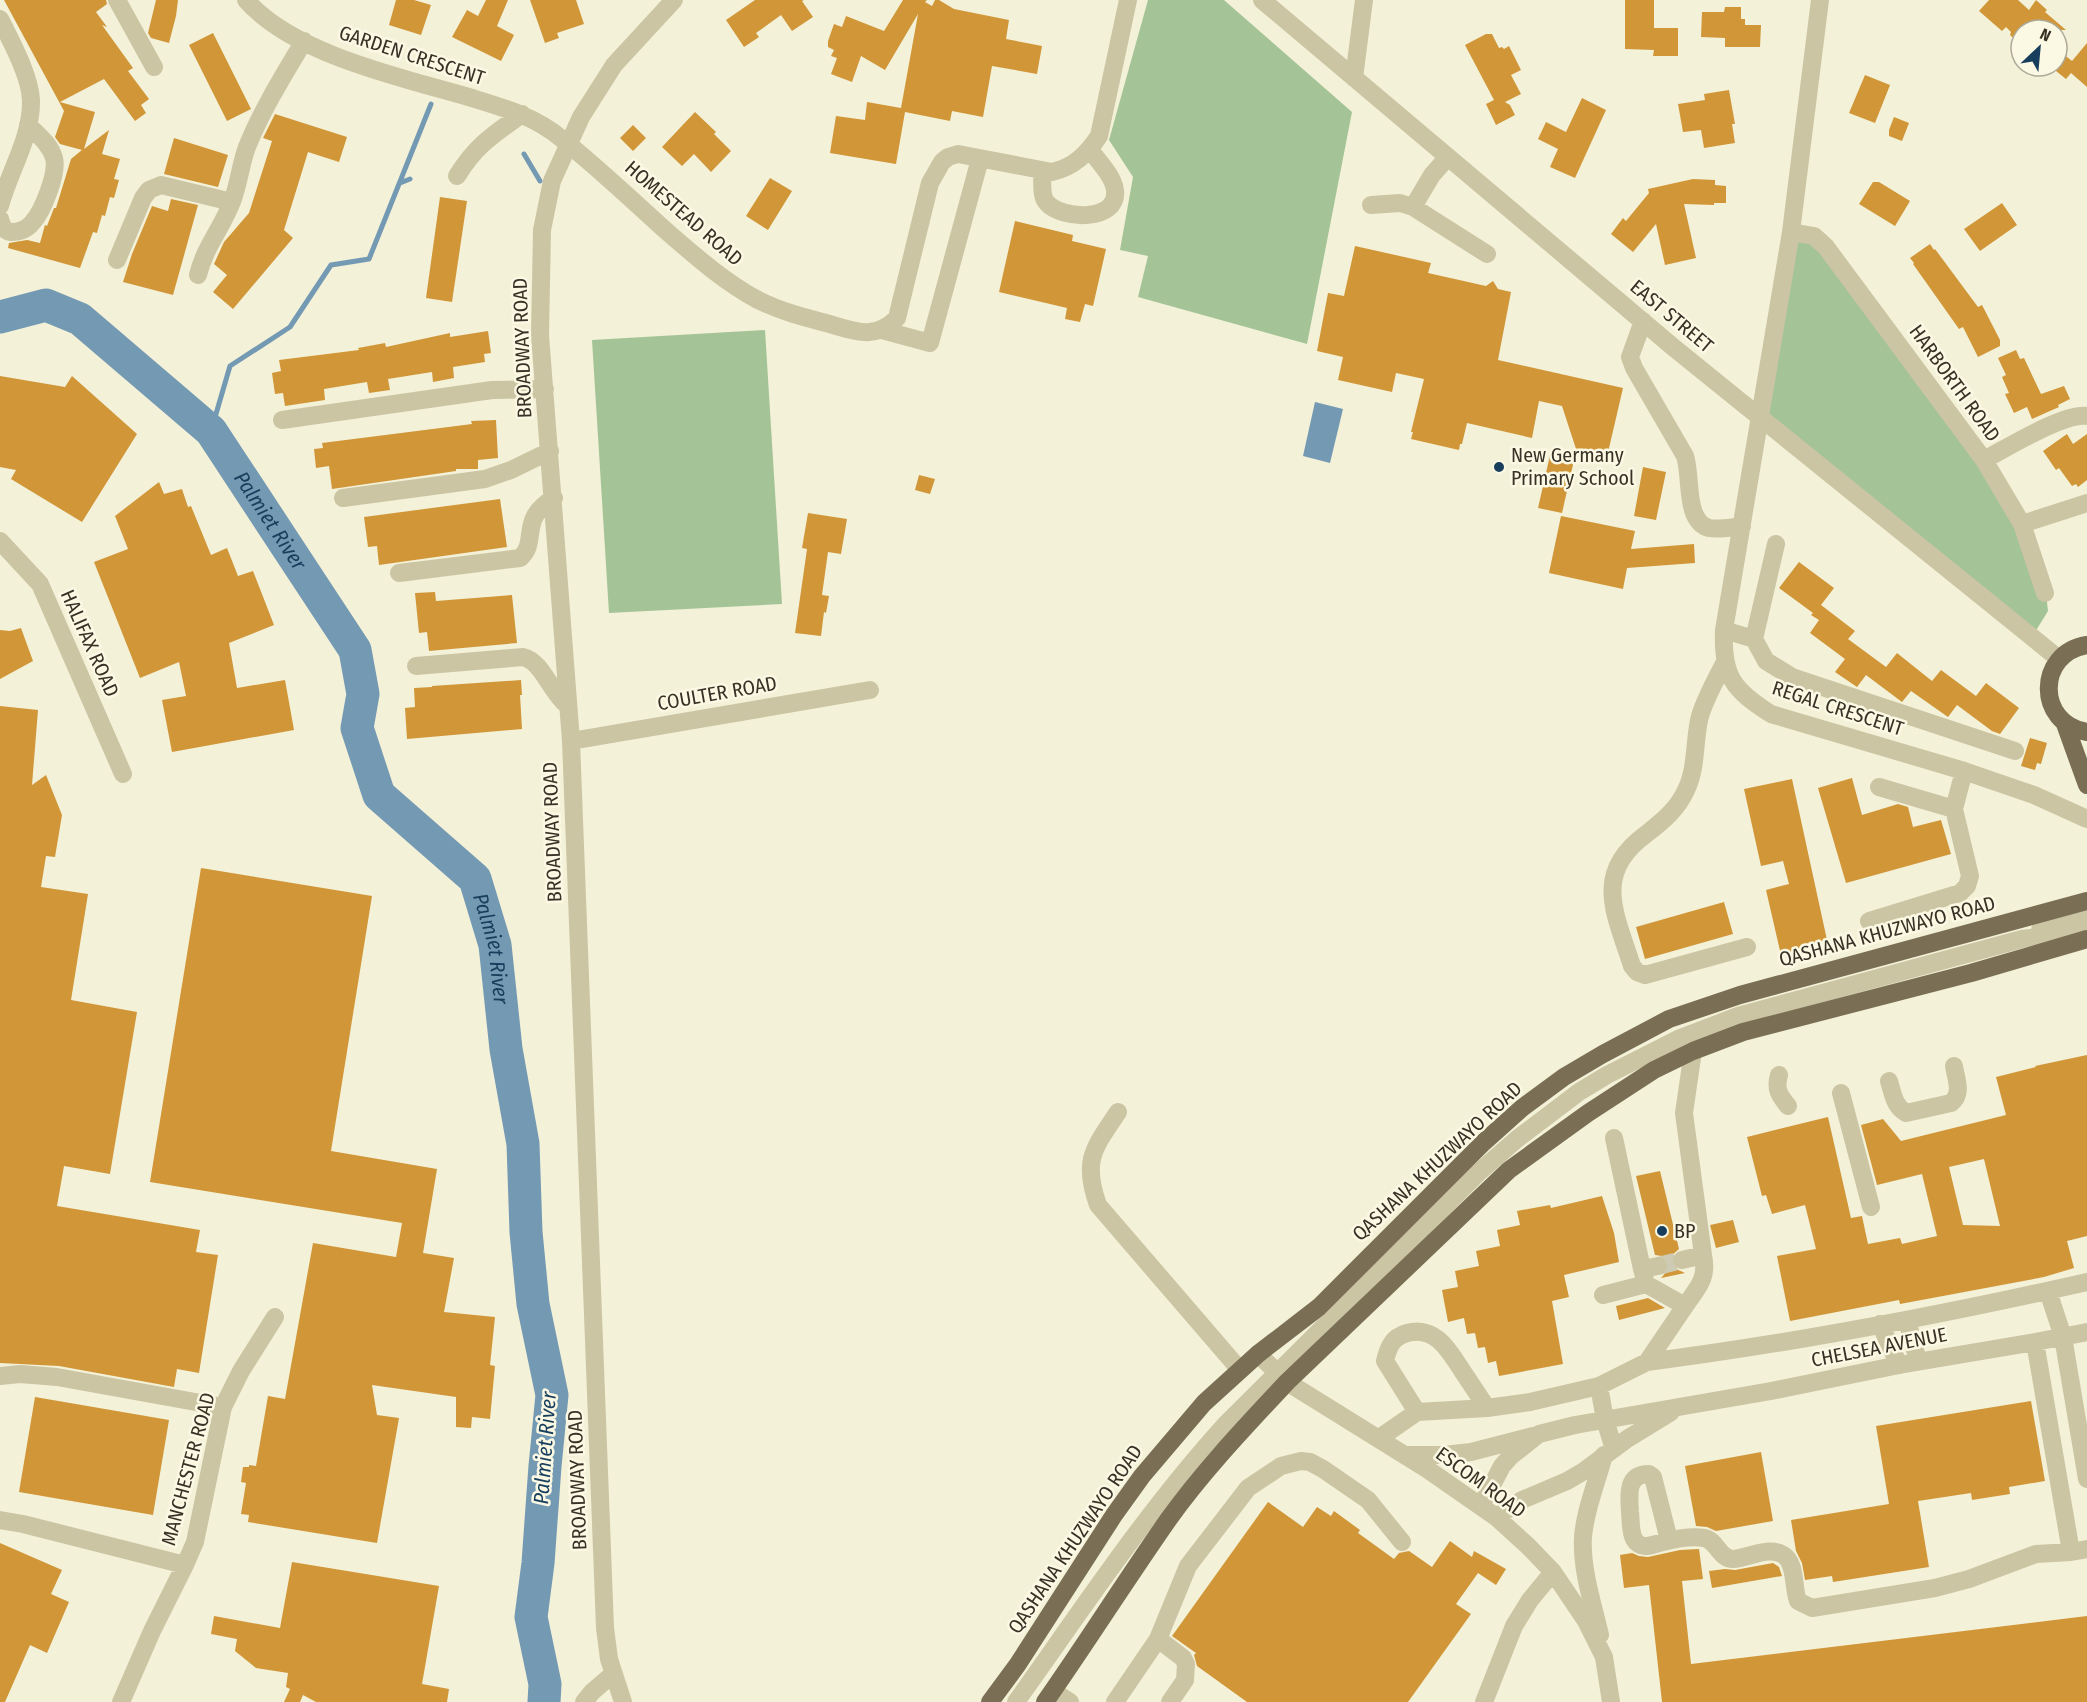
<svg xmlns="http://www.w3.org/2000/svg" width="2087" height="1702" viewBox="0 0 2087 1702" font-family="'Fira Sans Condensed',sans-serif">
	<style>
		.green { fill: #a4c497 }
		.water { fill: #7499b3 }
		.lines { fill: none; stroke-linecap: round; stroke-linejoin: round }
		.stream { stroke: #7499b3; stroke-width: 5 }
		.river { stroke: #7499b3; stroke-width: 33 }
		.building { fill: #d19638; fill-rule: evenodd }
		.minor-tunnel { stroke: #cdcbb4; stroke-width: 18; stroke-dasharray: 18 9; stroke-linecap: butt }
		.minor { stroke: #ccc5a3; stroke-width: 18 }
		.major { stroke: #7a6f55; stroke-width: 18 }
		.poi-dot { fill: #173e5c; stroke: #fbf9e4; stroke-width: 2 }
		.labels { text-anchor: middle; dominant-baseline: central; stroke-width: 5; stroke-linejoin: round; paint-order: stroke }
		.street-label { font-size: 20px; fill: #373126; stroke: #fbf9e4 }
		.poi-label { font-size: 20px; fill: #373126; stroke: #fbf9e4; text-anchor: start }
		.water-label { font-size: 21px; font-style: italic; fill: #173e5c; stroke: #fbf9e4 }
	</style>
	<rect width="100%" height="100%" fill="#f3f1d8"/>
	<path class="green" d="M1148,0H1224L1352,112L1307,344L1138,297L1148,256L1120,250L1133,177L1109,140Z
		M1789,231L1806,233L1985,461L2046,593L2048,611L2032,637L1759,419Z
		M765,330L782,604L609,613L592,340Z"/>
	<path class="water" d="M1315,402L1343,409L1330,463L1303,456Z"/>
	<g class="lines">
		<path class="stream" d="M524,154L540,181
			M400,183L410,179
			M211,431L230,366L290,327L331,265L369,259L431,104"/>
		<path class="river" id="s1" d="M0,317L46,305L80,319L211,431L355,650L363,694L357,728L379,795L475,879L495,945L506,1049L523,1144L526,1232L533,1304L552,1395L545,1466L538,1563L531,1617L545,1684L544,1702"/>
	</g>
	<path class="building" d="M4,0H106L107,4L96,12L107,27L102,25L133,68L128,71L149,99L141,105L146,113L135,121L104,79L60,102L95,112L84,149L109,130L102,154L120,159L114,179L119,180L114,198L110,197L105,216L102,215L97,233L93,232L80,268L8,248L9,243L27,240L40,243L45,225L47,226L54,208H56L71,159L82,150L60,144L55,137L64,111Z
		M156,0H178L176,16L169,43L151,38L148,33Z
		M396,0H414L431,5L421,35L389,25Z
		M486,0H508L497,26L514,35L501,61L452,37L467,10L478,16Z
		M530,0H576L584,24L557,33L559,38L545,43Z
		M755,0H804L802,1L813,17L792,31L781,15L756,33L759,37L744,47L726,20Z
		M903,0H927L925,2L932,6L935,0H939L954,9L1009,20L1006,39L1042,46L1037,74L992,66L983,117L952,111L950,121L905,112L896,164L830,153L836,116L865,120L867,102L901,108L918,14L885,70L861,56L852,82L831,74L837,58L831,56L834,50L828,47V41L834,24L842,27L846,16L884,31Z
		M1625,0H1654V28H1678V56H1653L1654,50L1625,49Z
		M1989,0H2018L2029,10L2036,0L2047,10L2045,12L2066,30H2021V41L2018,42L2010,35L2011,32L2006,27L2002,31L1979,11Z
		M1725,7H1741V19H1745V25H1761L1760,47H1725V38L1701,37L1702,12H1724Z
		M213,33L251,109L227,121L189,45Z
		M1486,34H1492L1499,48L1502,47L1504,49L1509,46L1521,70L1511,75L1521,94L1505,102L1510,105L1515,115L1496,125L1486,104L1494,100L1465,45Z
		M2087,43V87L2071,73L2066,79L2051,67L2057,66V59L2062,53L2072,61Z
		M1865,75L1890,85L1875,123L1849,113Z
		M1729,90L1735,124H1732L1735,143L1704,148L1701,130L1683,132L1678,104L1705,100L1704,94Z
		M1582,98L1606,110L1575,178L1550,167L1558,149L1538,139L1546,122L1566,132Z
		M695,112L716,132L714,134L731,151L711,172L694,154L682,166L662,147Z
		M275,114L347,137L339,162L308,152L284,230L293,238L233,309L213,292L227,275L214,264L224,242L249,213L272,141L263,138Z
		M1894,117L1909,123L1902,141L1889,136V130Z
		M633,125L646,138L633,151L620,138Z
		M174,138L228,155L218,187L164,174Z
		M770,178L792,191L768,230L746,216Z
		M1693,179L1715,180V185L1726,186V203H1714V205L1684,204L1696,258L1665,265L1656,224L1633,252L1611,234L1623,218L1626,221L1649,193L1648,189Z
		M1873,182H1879L1910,201L1895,226L1859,204Z
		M440,197L467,201L452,302L426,298Z
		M171,199L198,205L173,295L123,282L132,254L152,206L168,211Z
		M2002,203L2017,225L1980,251L1964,229Z
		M1015,221L1073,235L1072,241L1106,249L1093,306L1085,304L1080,322L1065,319L1067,308L999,292Z
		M1930,244L1934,250L1935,249L1978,307L1982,305L2000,340V346L1978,357L1963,327L1959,329L1913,264L1914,263L1910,258Z
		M1355,246L1431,263L1428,273L1486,286L1493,281L1498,289L1511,292L1498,360L1623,388L1606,461L1578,455L1562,406L1539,401L1532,438L1467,423L1462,444H1460L1459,450L1411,439L1413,432H1411L1424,379L1396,373L1392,392L1338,380L1343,357L1317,351L1328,293L1344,296Z
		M488,331L491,353L484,354L485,362L453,367L454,378L433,382L432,372L388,379L390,390L369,393L367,382L324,389L325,400L285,406L283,393L275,394L272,373L281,371L279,360L359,350L358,348L385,343L386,347L450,333V337Z
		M2016,350L2020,359L2024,358L2041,394L2064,386L2070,399L2058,405L2059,407L2032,419L2027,407L2014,413L2005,394L2009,393L2002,377L2006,375L1998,358Z
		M0,376L65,387L72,376L137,434L82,522L11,479L16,470L0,467Z
		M496,420L498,458L478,460V469H456V471L332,489L329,466L316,468L314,449L323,448L322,443L472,424L471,421Z
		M2067,434L2073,444L2087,434V480L2078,487L2076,484L2072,486L2059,468L2056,470L2043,451Z
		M1551,451L1575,456L1562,513L1538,508Z
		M1643,467L1666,472L1656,520L1634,516Z
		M919,475L935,479L930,494L915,490Z
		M159,482L164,494L182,489L188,507L191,506L211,555L227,548L238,576L253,571L274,625L229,643L237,688L285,680L294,730L172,752L162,700L186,696L179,662L140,678L94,562L128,549L115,516Z
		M500,499L507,547L379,565L377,546L368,547L364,517Z
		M808,513L847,519L841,554L828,552L822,595L829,596L826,613L824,612L821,636L795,633L807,549L802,548Z
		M1561,516L1635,531L1631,549L1694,544L1695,563L1627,568L1623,589L1549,573Z
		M1799,562L1834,588L1821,605L1855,631L1848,639L1886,667L1897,653L1932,681L1941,670L1976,696L1986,683L2019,708L2000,734L1992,731L1957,705L1948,717L1911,691L1902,702L1866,675L1857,687L1835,672L1845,659L1810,633L1819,620L1811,615L1813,613L1779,588Z
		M435,592L436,601L512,595L517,643L429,651L427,632L419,633L415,593Z
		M21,628L33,661L0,679V630L10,631Z
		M521,680L522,695H520L522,729L407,739L405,708L415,707L414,688L432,687V686Z
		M0,706L38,710L32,785L46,775L62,815L55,857L46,856L41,887L88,894L71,1000L137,1012L110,1174L64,1166L57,1206L200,1230L196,1252L218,1255L199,1373L177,1369L174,1387L59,1366L0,1363Z
		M2030,738L2047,743L2041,764L2037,763L2035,770L2021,766Z
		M1852,778L1862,815L1898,804L1908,807L1913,827L1941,820L1951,854L1846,883L1818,788Z
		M1792,779L1827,940L1800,946L1801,950L1781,955L1766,890L1789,884L1783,861L1761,866L1744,789Z
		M201,868L372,896L331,1151L437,1169L423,1253L454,1258L444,1312L495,1317L490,1365L495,1366L490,1419L472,1417L471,1428L456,1427V1397L372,1385L377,1415L399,1418L377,1543L248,1522L249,1515L241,1514L246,1483L241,1482L243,1467H249V1465L256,1466L268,1396L285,1399L313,1243L396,1257L402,1223L150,1182Z
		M1724,902L1733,934L1645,959L1636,927Z
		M2087,1055V1236L2067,1241L2074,1268L2044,1277L1900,1304L1899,1300L1790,1321L1777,1256L1816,1249L1805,1205L1772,1214L1766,1195L1762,1196L1747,1137L1828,1117L1851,1218L1862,1216L1868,1244L1900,1238L1902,1244L1937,1236L1922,1174L1877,1185L1861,1125L1883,1119L1901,1141L2006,1115L1996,1077L2036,1067L2035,1066ZM1984,1159L2000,1226L1963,1225L1949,1167Z
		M1660,1171L1679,1249L1671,1256V1263L1674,1268L1685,1273L1661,1278L1668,1270L1669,1263L1662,1256L1655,1255L1636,1176Z
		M1602,1196L1614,1233L1619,1262L1564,1275L1569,1297L1552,1301L1563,1364L1499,1376L1496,1361L1488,1363L1485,1347L1478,1348L1475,1333L1467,1334L1464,1318L1448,1322L1442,1290L1458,1287L1455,1271L1479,1266L1476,1251L1500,1246L1497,1230L1520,1225L1517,1211L1550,1205L1551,1208Z
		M1733,1220L1739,1242L1716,1248L1710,1225Z
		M1648,1298L1665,1308L1619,1320L1616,1306Z
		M35,1397L169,1420L153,1515L19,1492Z
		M2031,1401L2045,1481L2009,1487L2010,1494L1972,1500L1971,1493L1918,1501L1929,1567L1833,1582L1832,1576L1805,1580L1802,1563L1796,1551L1791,1520L1889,1504L1876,1426Z
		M1761,1452L1773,1521L1716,1531L1707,1527L1696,1526L1685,1466Z
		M1268,1502L1303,1527L1317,1507L1331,1516L1334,1511L1360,1530L1358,1533L1394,1559L1399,1553L1409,1551L1432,1567L1450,1541L1472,1557L1474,1551L1506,1569L1496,1585L1478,1573L1456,1604L1471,1614L1408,1702H1247L1197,1666L1194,1655L1196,1653L1172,1636Z
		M0,1543L62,1570L51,1594L69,1602L47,1653L30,1645L5,1702H0Z
		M1699,1549L1703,1579L1682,1581L1691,1664L2087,1616V1702H1662L1649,1585L1624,1588L1620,1555L1632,1553L1639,1556L1648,1557L1680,1550Z
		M292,1562L439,1586L422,1684L449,1689L447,1702H316L303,1695L300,1702H284L290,1689L286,1687L288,1673L256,1668L235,1651L237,1639L211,1634L214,1616L280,1628Z
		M1773,1563L1779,1567L1782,1576L1712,1588L1709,1571L1725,1569L1735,1570Z"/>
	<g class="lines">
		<path class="minor-tunnel" d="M1658,1266L1682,1260"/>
		<path class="minor" d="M117,0L154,67
			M246,0C294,55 404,78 472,98C505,108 536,117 562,139C597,167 631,199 664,229C694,255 723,281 758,300C780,311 803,317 826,323C855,331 874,341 897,318L930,183L942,162L948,157L958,154L1052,172C1074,167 1087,154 1099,136L1128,0
			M1262,0L1673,347L2059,659
			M1820,0L1791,232L1724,630C1722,676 1733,690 1771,714L1964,771L2034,795L2087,819
			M0,19C11,41 30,76 31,100C32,137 9,172 0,206
			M1354,78L1364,0
			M1042,171C1043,180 1040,196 1047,203C1062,220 1119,222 1115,190C1113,176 1099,162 1090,150
			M457,176C476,145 493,135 522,114
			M1371,205L1400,203L1413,207L1487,254
			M1413,207L1432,175L1448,157
			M0,219C2,226 4,231 11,232C19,232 27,229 32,223C43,211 58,173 54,158C50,144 38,135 28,125
			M1791,232L1814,236L1826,247L1984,460L2022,524L2045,593
			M117,260L143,198L149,190L161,185L232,202
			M198,275C204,249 221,229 231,204C239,186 240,165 247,147C262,110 283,76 304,41
			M1643,321L1630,357L1634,368L1685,456C1692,476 1684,521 1709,528C1719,530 1732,527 1742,526
			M882,330L930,343L980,159
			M282,420L492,390L545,389
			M1984,460C2005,449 2065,412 2087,416
			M343,498L485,479L511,470L550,451
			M2022,524L2087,503
			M0,541L40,584L123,774
			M399,573L520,558C539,542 518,519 554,498
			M1724,630L1754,639L1776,544
			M1754,639L1766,661L1792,677L2015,751
			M1725,662C1716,679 1706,697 1700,716C1694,739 1697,766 1687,788C1678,809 1663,821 1645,835C1592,874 1616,915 1632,966L1637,972L1645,975L1747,947
			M416,666L523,657C543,662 550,692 568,706
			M571,741L870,690
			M1954,809L1964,771
			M1869,921L1960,893L1967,886L1970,876L1954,809L1879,787
			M2040,930L2087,913
			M1779,1075C1775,1089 1779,1095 1788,1106
			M1889,1081C1893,1094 1894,1106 1906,1113L1951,1103C1963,1094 1956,1079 1954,1066
			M1841,1093L1871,1207
			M1118,1112C1094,1148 1082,1160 1098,1205L1240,1370
			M1614,1138L1642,1269
			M1682,1260L1703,1255L1684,1113L1693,1051
			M2048,1291L2063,1337L2087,1479
			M1603,1295L1646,1284
			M1685,1306C1698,1287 1708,1279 1703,1255
			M1907,1320L1918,1361
			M1880,1324L1899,1365
			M2035,1342L2071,1552
			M1258,1354L1287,1382L1427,1469L1496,1517L1528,1546L1553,1572L1586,1621L1604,1657L1611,1702
			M1647,1362C1795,1343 1941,1315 2087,1282
			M0,1376L20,1374L57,1377L223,1407
			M1417,1412L1385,1361C1388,1348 1392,1337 1407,1333C1436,1325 1450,1352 1463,1372C1471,1384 1479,1396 1487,1408
			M1378,1439L1417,1412L1487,1408L1530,1402L1599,1386
			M1614,1449L1605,1420L1599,1386L1647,1362L1685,1306L1646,1284L1642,1269L1658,1266
			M1405,1455H1444L1471,1452L1533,1436
			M1481,1506L1502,1466L1511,1456L1539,1434L1575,1425L1771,1391L1899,1365L2035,1342L2087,1332
			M1496,1517L1522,1500L1567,1481L1584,1471L1627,1439L1671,1412
			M0,1520L23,1524L185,1565
			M1669,1540L1653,1477L1649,1474C1626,1474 1629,1495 1630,1512C1631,1520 1630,1531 1634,1539C1636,1543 1641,1546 1645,1546C1651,1546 1658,1543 1663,1542C1675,1539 1692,1536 1704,1538C1717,1540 1719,1559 1733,1559C1749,1558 1772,1544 1786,1557C1796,1567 1793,1588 1798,1601L1812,1608L1935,1588L1969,1579L2036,1554L2071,1552L2087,1549
			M1600,1635C1593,1604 1581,1569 1583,1537C1585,1510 1597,1482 1604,1455
			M1158,1639L1183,1658L1186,1664L1185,1680L1170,1702
			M1053,1691L1070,1702
			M121,1702L152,1631L185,1565L195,1542L223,1407L241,1371L275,1317
			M584,1702L592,1692L613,1674
			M623,1702L609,1659L605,1628L571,741L540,335L542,230L552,181L581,117L614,65L674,0
			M1016,1702C1083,1608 1147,1511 1225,1425L1478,1173L1517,1139L1579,1092L1607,1075L1678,1039L1738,1016L2022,939L2048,936L2087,928
			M1115,1702L1158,1639L1188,1566L1248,1488L1281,1466L1301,1461L1310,1462L1323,1469L1368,1500L1402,1542
			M1484,1702L1514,1626L1530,1600L1553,1572"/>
		<path class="major" d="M2087,645C2036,653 2036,724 2087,732
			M2065,724L2087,785
			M990,1702L1018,1664L1114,1515L1142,1476L1204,1403L1258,1354L1319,1307L1484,1142L1522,1108L1564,1077L1603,1054L1669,1019L1740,995L2087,901
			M1045,1702C1087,1642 1126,1580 1168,1520C1203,1471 1246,1426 1287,1382L1509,1170L1588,1113L1654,1070L1693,1051L1743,1032L1971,973L2087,939"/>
	</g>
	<g class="poi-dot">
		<circle cx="1499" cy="467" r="6"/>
		<circle cx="1662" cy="1231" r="6"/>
	</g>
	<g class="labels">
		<g class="street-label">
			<text transform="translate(412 55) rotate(18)">GARDEN CRESCENT</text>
			<text transform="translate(684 213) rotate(41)">HOMESTEAD ROAD</text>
			<text transform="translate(1672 316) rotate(40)">EAST STREET</text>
			<text transform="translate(522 348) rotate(-92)">BROADWAY ROAD</text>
			<text transform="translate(1955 383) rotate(54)">HARBORTH ROAD</text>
			<text transform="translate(90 643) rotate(66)">HALIFAX ROAD</text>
			<text transform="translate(717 693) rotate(-10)">COULTER ROAD</text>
			<text transform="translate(1838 708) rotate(18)">REGAL CRESCENT</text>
			<text transform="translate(552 832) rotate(-92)">BROADWAY ROAD</text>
			<text transform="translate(1887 931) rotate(-15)">QASHANA KHUZWAYO ROAD</text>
			<text transform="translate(1437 1161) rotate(-43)">QASHANA KHUZWAYO ROAD</text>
			<text transform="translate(1879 1347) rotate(-11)">CHELSEA AVENUE</text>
			<text transform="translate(188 1469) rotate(-75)">MANCHESTER ROAD</text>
			<text transform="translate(577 1480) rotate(-92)">BROADWAY ROAD</text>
			<text transform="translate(1481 1482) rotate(36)">ESCOM ROAD</text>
			<text transform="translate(1075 1539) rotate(-56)">QASHANA KHUZWAYO ROAD</text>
		</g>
		<g class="poi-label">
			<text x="1511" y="455">New Germany<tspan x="1511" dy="23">Primary School</tspan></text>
			<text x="1674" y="1231">BP</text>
		</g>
		<g class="water-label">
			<text stroke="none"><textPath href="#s1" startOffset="364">Palmiet River</textPath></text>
			<text stroke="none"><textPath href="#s1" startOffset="868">Palmiet River</textPath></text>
			<text transform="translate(545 1448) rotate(-86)">Palmiet River</text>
		</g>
	</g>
	<g transform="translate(2039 48) rotate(26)"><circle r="28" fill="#fbf9e4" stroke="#ada998" stroke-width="1.5"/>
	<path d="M0-4.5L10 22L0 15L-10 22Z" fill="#173e5c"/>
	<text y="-9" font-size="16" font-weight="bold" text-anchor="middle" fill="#373126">N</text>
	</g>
</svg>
